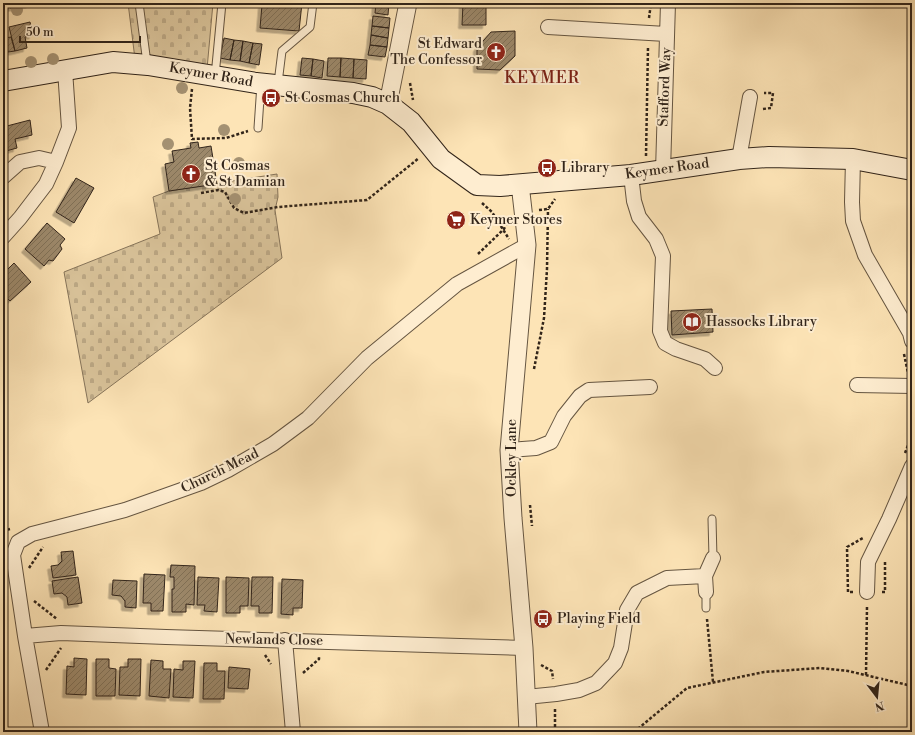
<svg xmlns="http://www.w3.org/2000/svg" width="915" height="735" viewBox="0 0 915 735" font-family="'Libre Bodoni',serif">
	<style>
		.cemetery { fill: url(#cemetery-stones); stroke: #86745a }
		.building { fill: url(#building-hatch); stroke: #32251a; filter: url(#shadow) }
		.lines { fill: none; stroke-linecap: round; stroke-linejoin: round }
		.service-casing { stroke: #655541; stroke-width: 9 }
		.minor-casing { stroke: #655541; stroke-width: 16 }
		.tertiary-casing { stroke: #655541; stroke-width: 19 }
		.secondary-casing { stroke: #32251a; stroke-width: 22 }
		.path { stroke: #32251a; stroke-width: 2.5; stroke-dasharray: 3 2; stroke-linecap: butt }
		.service { stroke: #feedd0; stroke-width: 7 }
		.minor { stroke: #feedd0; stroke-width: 14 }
		.tertiary { stroke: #feedd0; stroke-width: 17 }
		.secondary { stroke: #feedd0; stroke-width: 20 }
		.tree { fill: #a49172 }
		.labels { text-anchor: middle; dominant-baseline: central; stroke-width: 4; stroke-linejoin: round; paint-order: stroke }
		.poi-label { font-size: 14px; fill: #32251a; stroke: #feedd0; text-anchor: start }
		.street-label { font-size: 14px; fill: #32251a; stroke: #feedd0 }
		.quarter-label { font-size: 16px; letter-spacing: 1px; fill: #7a1f14; stroke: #feedd0 }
	</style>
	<defs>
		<pattern id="cemetery-stones" width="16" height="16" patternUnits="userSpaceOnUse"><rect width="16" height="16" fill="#dac49b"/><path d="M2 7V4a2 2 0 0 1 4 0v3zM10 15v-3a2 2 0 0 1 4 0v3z" fill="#bca885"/></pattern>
		<pattern id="building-hatch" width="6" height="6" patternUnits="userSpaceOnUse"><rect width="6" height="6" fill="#9c886b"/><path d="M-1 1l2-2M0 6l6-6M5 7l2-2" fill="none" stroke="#806f57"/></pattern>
		<filter id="shadow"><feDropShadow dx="-3.5" dy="3.5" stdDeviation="0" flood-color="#0004"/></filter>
	</defs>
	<rect width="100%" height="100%" fill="#fde4b6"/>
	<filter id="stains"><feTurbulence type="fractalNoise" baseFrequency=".005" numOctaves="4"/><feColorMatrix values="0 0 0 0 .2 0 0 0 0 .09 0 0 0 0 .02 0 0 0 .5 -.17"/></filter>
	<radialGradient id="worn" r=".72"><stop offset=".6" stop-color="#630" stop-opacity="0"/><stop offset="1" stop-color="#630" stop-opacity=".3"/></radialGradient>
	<path class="cemetery" d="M128,3H213L207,69L135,59Z
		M277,174L278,197L275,210L282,258L88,403L64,272L160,234L153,197L169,191Z"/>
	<path class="building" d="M9,3H30V4L10,8Z
		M287,3H302L299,31L260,28L262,5L287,7Z
		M376,3H389L388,15L375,13Z
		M463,3H486V25H462Z
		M373,16L390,18L389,28L372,26Z
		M30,22L33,35L25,37L27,48L15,51L9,27Z
		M372,26L389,28L388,38L371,35Z
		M515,31V56L500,70L477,69V48L491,32Z
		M371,35L388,38L387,47L370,45Z
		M11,37L15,51L8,52L5,38Z
		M224,38L234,40L230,60L220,58Z
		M234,40L243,41L240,61L230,60Z
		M243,41L253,43L249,63L240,61Z
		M253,43L262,44L259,65L249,63Z
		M370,45L387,47L385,57L368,55Z
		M302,58L313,59L311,76L300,75Z
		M328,58H341L340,77L327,76Z
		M341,58L354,59L353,78L340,77Z
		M313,59L324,61L322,78L311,76Z
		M354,59L367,60L366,79L353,78Z
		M30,120L32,135L15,139L17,148L6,151L3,140V127Z
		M198,142L199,148L211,146L217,184L169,191L165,164L174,162L172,151L191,148L190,143Z
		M76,178L94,188L74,223L56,212Z
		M47,223L65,239L60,245L62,249L53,261L49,260L44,266L25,249Z
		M14,263L31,282L10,301L3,294V274Z
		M712,309L713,332L672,335L671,311Z
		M73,551L76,575L53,578L51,566L58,565L62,561L61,552Z
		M171,565L195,566L194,605L186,604V612H172V589H174V577H170Z
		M144,574L165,575L163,611H151V603H143Z
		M78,577L82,603L68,605L67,597L62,593L54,594L52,581Z
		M198,577L219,578L217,612L204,611L205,605H197Z
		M226,577L249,578L248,606H240V613H226Z
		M252,577H273L272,613H259V606H251Z
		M282,579L303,580L302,608H293V615L281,614Z
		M113,580L137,581L136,608L125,607V601L121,596L112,595Z
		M74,658L87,659L86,695L66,694L67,666L74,667Z
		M96,659H109V668L116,669L115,696H96Z
		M128,659H141L140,696L119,695L120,667H128Z
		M151,660L163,661V669H171L169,698L149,696Z
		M183,661H195L193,698L173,697L174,669L183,670Z
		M204,663H217V671H225L224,699H203Z
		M229,667L250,669L248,689L228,688Z"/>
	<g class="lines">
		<g class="service-casing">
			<path id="service" d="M139,3L147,63
				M215,76L222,3
				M278,83L282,51L310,27L313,3
				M258,128L261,84
				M712,519L713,558
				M706,592V608"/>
		</g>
		<g class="minor-casing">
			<path id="minor" d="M548,27L666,34
				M739,159L750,97
				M853,159L852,202L853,221L865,255L910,333L912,341
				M663,171L668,3
				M631,175L634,201L639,217L656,239L663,256L660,331L665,343L676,349L705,359L715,368
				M3,177L20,162L39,158L56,162
				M3,237L20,218L46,184L56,162L69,128L65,70
				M857,385L912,386
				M509,450L536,448L551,442L564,416L580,396L589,390L650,387
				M706,592L705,576L713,558
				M867,592L868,562L889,519L912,466
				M25,636L61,633L166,637L524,648
				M285,640L293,732
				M526,697L556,694L579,690L596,683L615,663L621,648L627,610L637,593L667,578L705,576
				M42,732L25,636L13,555L18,542L32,534L125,510L201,483L228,470L273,444L308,418L367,358L457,284L527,245"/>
		</g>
		<g class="tertiary-casing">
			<path id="tertiary" d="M388,104L408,3
				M520,184L527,245L509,450L513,518L524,648L528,732"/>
		</g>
		<g class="secondary-casing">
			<path id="secondary" d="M3,81L113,62L148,65L256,83L353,93L372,97L388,104L411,122L441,159L477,185L500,186L631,175L739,159L769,157L853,159L912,170"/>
		</g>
		<path class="path" d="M649,18L651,3
			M410,83L413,100
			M192,89L190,108L192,139L226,138L248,131
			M763,109L771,108L773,93H764
			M646,156L648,47
			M201,193L218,190L225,192L234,208L244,213L278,207L367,200L419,158
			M482,203L492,212L509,239
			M539,210L548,209L555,199
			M478,254L504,229L507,223
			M904,354L908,373
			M534,369L544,318L547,269L548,209
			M905,453C912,437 913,417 911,399
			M530,505L532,526
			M3,531L10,529
			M29,568L43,547
			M853,592H848L847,547L863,538
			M882,592H885V562
			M34,601L57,619
			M707,619L713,682
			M265,655L271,664
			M541,665L552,671L553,679
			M46,670L61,648
			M303,673L319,659V656
			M866,675L867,606
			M555,732V708
			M634,732L687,688L764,672L820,668L848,671L912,686"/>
		<use href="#service" class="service"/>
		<use href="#minor" class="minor"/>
		<use href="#tertiary" class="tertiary"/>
		<use href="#secondary" class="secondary"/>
	</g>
	<g class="tree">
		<circle cx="17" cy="10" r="6"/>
		<circle cx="53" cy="59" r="6"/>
		<circle cx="31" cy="62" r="6"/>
		<circle cx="182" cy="88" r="6"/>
		<circle cx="224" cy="130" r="6"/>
		<circle cx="168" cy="144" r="6"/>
		<circle cx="239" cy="163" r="6"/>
		<circle cx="235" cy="199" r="6"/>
	</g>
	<defs>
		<g id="church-disc" transform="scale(1)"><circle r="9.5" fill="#8f2418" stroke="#feedd0"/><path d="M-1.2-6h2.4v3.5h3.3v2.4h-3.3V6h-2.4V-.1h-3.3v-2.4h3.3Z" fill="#fff"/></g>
		<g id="bus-disc" transform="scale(1)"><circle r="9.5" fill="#8f2418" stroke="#feedd0"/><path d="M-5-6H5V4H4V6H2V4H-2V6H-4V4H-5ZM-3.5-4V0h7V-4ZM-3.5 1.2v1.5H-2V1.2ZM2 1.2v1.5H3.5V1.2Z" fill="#fff"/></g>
		<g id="supermarket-disc" transform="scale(1)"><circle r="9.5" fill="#8f2418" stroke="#feedd0"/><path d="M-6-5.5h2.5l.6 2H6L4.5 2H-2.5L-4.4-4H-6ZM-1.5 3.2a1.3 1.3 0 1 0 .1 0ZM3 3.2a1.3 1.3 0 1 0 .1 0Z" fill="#fff"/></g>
		<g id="library-disc" transform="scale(1)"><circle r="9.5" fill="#8f2418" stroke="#feedd0"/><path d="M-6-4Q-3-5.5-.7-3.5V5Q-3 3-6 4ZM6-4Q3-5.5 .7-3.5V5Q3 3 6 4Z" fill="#fff"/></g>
	</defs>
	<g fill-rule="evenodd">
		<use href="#church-disc" x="496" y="52"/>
		<use href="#bus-disc" x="271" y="98"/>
		<use href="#bus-disc" x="547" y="168"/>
		<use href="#church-disc" x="191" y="174"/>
		<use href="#supermarket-disc" x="456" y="220"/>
		<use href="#library-disc" x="692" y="322"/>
		<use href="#bus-disc" x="543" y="619"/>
	</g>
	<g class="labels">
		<g class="poi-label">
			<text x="482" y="44" text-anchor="end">St Edward<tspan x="482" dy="16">The Confessor</tspan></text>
			<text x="285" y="98">St Cosmas Church</text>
			<text x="205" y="166">St Cosmas<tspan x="205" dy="16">&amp; St Damian</tspan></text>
			<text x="561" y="168">Library</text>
			<text x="470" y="220">Keymer Stores</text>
			<text x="706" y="322">Hassocks Library</text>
			<text x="557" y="619">Playing Field</text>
		</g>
		<g class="street-label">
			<text transform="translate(211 75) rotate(10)">Keymer Road</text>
			<text transform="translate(665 87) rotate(-88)">Stafford Way</text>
			<text transform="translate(667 169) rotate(-8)">Keymer Road</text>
			<text transform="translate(512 458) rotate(-90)">Ockley Lane</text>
			<text transform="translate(220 471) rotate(-26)">Church Mead</text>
			<text transform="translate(274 640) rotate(1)">Newlands Close</text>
		</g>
		<g class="quarter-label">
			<text x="542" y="78">KEYMER</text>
		</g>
	</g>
	<rect width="915" height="735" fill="none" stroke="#fde4b6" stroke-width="16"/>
	<rect x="4" y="4" width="907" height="727" fill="none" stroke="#32251a" stroke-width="2"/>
	<rect x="8" y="8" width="899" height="719" fill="none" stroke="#32251a"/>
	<g transform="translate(877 697) rotate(164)" stroke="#feedd0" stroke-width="3" paint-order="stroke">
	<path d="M0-3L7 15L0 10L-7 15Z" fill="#32251a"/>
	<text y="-6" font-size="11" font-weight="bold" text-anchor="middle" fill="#32251a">N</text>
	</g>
	<path d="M20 36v6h120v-6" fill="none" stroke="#32251a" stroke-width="2"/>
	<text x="26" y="36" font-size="12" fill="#32251a" stroke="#feedd0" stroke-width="3" paint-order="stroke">50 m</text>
	<rect width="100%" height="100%" filter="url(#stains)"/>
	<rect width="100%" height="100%" fill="url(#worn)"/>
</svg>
